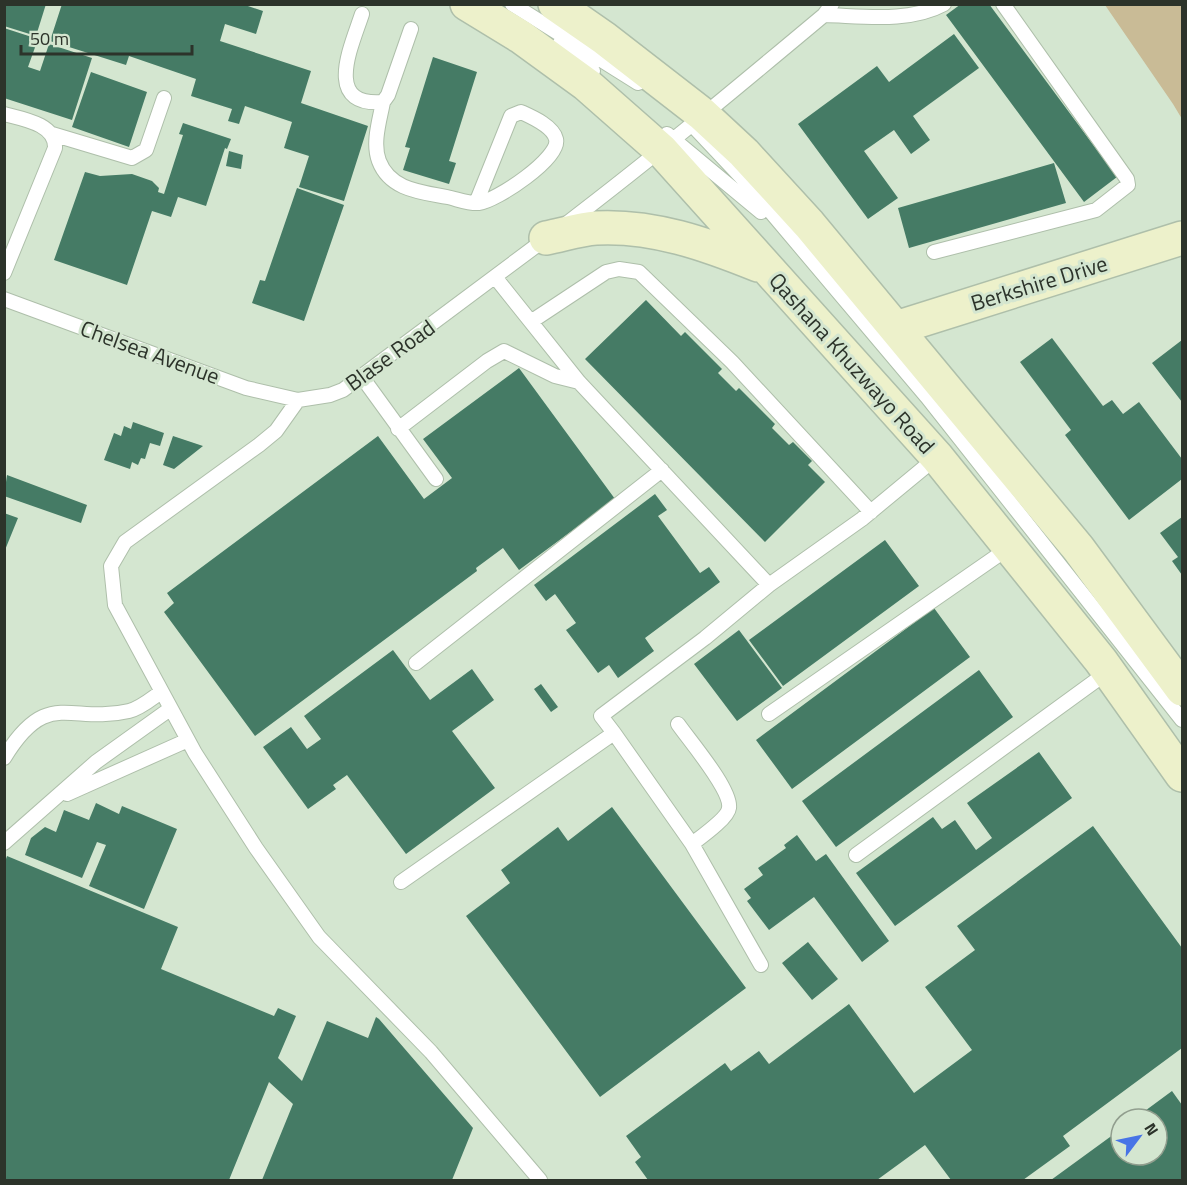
<svg xmlns="http://www.w3.org/2000/svg" width="1187" height="1185" viewBox="0 0 1187 1185" font-family="'Titillium Web',sans-serif">
	<style>
		.green { fill: #c9bb96 }
		.building { fill: #457b65 }
		.lines { fill: none; stroke-linecap: round; stroke-linejoin: round }
		.lane-casing { stroke: #aebfaa; stroke-width: 16 }
		.secondary-casing { stroke: #aebfaa; stroke-width: 36 }
		.lane { stroke: #fff; stroke-width: 14 }
		.secondary { stroke: #edf1cb; stroke-width: 33 }
		.labels { text-anchor: middle; dominant-baseline: central; stroke-width: 6; stroke-linejoin: round; paint-order: stroke }
		.street-label { font-size: 22px; fill: #2c332a; stroke: #d4e6d0 }
	</style>
	<rect width="100%" height="100%" fill="#d4e6d0"/>
	<path class="green" d="M1105,5H1182V119L1173,104Z"/>
	<path class="building" d="M4,4H46L36,36L4,26Z
		M62,4H242L263,11L256,34L225,24L220,41L311,71L301,103L368,126L344,201L299,187L309,156L284,148L292,122L245,106L239,124L228,121L232,109L191,96L196,79L129,56L126,65L50,41Z
		M961,4H989L1117,177L1084,202L946,15Z
		M4,28L38,39L28,67L40,71L49,44L92,58L72,120L4,98Z
		M954,34L979,68L913,116L930,140L911,154L894,130L864,151L898,198L868,219L798,124L877,66L889,82Z
		M433,57L477,72L449,161L456,163L449,184L403,170L410,148L405,147Z
		M91,72L147,92L129,147L72,127Z
		M183,123L231,139L227,149L225,148L206,206L178,197L171,217L152,211L127,285L54,260L85,172L100,176L132,174L152,181L159,188L158,192L164,194L183,135L179,134Z
		M229,151L243,155L241,169L226,166Z
		M1054,163L1066,203L909,248L898,208Z
		M297,188L344,205L304,321L252,303L260,280L265,281Z
		M646,300L681,336L685,332L722,369L718,373L736,391L739,388L775,424L772,428L789,445L793,442L812,461L808,465L825,482L765,542L585,359Z
		M1052,338L1103,406L1112,400L1123,414L1139,402L1182,459V479L1129,520L1065,435L1071,430L1020,362Z
		M1182,340V402L1152,363Z
		M519,368L615,499L519,570L503,548L476,568L477,571L255,736L164,612L174,603L167,593L378,436L424,499L452,478L423,439Z
		M133,422L164,433L160,446L150,443L145,459L141,458L138,465L132,462L130,469L104,460L114,433L121,436L124,426L131,429Z
		M173,436L203,446L174,469L163,465Z
		M7,475L87,505L81,523L4,496Z
		M655,494L667,510L658,516L700,573L709,567L720,582L645,638L654,651L618,678L609,665L598,673L566,630L576,623L555,594L546,601L534,585Z
		M4,513L18,518L5,550H4Z
		M1182,517V575L1172,561L1178,557L1160,533Z
		M885,540L919,586L783,686L749,640Z
		M934,608L970,657L792,789L756,740Z
		M739,630L782,688L737,721L694,664Z
		M393,650L430,700L472,669L494,700L452,731L495,788L406,854L347,775L333,785L336,789L308,809L263,747L291,727L307,749L321,739L304,716Z
		M979,670L1013,717L836,847L802,801Z
		M541,684L558,707L551,712L534,689Z
		M1039,752L1072,798L895,926L856,873L933,817L942,829L955,820L976,850L992,838L967,803Z
		M96,803L119,814L122,806L177,829L144,909L89,886L106,845L97,842L82,878L25,855L31,838L45,827L56,832L64,810L89,820Z
		M612,807L746,988L600,1097L466,916L510,883L501,870L558,827L568,841Z
		M1093,826L1182,948V1048L1063,1136L1070,1146L1023,1180H951L925,1145L877,1180H648L635,1162L641,1157L626,1136L725,1063L731,1071L759,1051L769,1064L849,1004L914,1093L972,1050L925,987L975,950L957,926Z
		M797,835L816,861L826,854L889,941L862,962L814,897L769,930L747,901L751,898L744,889L763,875L758,868L786,848L784,845Z
		M7,856L178,927L161,969L274,1016L278,1008L296,1016L278,1058L302,1081L327,1021L368,1038L376,1017L379,1019L473,1128L452,1180H262L293,1104L269,1082L229,1180H5V862Z
		M808,942L838,979L812,1000L782,963Z
		M1172,1091L1182,1105V1180H1051L1121,1129V1155H1157V1119H1134Z"/>
	<g class="lines">
		<g class="lane-casing">
			<path id="lane" d="M512,4L638,83
				M362,14C352,45 322,107 383,102L388,95L411,29
				M824,15C863,16 909,23 944,4
				M560,43L593,71
				M383,102C380,119 372,143 379,161C390,190 421,192 447,197C457,199 469,204 479,203C496,201 561,158 556,139C553,126 532,117 521,112L511,116L476,203
				M4,114C23,119 56,124 55,148L4,273
				M695,128L743,179L927,397L1182,720
				M52,134L132,158L146,150L164,98
				M667,134L761,212
				M566,224C654,157 739,86 824,15L832,4
				M934,252L1096,210L1128,185L1127,179L1003,4
				M495,277L579,382L769,585
				M4,299L246,388L298,400L330,395L343,390L548,237
				M532,321L606,272L619,269L639,272L732,362L871,512
				M362,377L436,479
				M298,400L276,431L259,445L125,542L111,566L115,605L195,753L256,848L319,937L431,1052L540,1180
				M398,429L487,361L504,351L555,376L579,382
				M416,663L662,470
				M769,714L1010,547
				M678,724C689,740 732,790 729,808C728,818 701,837 692,844
				M614,733L692,844L761,965
				M4,758C48,686 70,725 129,711C141,708 151,699 161,692
				M67,794L188,740
				M4,843L96,762L170,709
				M856,855L1109,671
				M401,882L614,733L601,716L705,638L769,585L862,519L937,457"/>
		</g>
		<g class="secondary-casing">
			<path id="secondary" d="M467,4L521,37L587,85L662,151L937,457L1101,661L1182,775
				M555,4L604,38L702,114L744,153L809,224L1078,548L1182,689
				M546,238C562,235 580,229 596,228C653,225 706,244 758,265
				M896,328L1182,238"/>
		</g>
		<use href="#lane" class="lane"/>
		<use href="#secondary" class="secondary"/>
	</g>
	<g class="labels">
		<g class="street-label">
			<text transform="translate(1039 283) rotate(-17)">Berkshire Drive</text>
			<text transform="translate(150 352) rotate(20)">Chelsea Avenue</text>
			<text transform="translate(390 355) rotate(-36)">Blase Road</text>
			<text transform="translate(852 363) rotate(48)">Qashana Khuzwayo Road</text>
		</g>
	</g>
	<rect width="1187" height="1185" fill="none" stroke="#2c332a" stroke-width="12"/>
	<g transform="translate(1139 1137) rotate(58)"><circle r="28" fill="#d4e6d0" stroke="#919e8e" stroke-width="1.5"/>
	<path d="M0-4.5L10 22L0 15L-10 22Z" fill="#4874e6"/>
	<text y="-9" font-size="16" font-weight="bold" text-anchor="middle" fill="#2c332a">N</text>
	</g>
	<path d="M21 45v9h171v-9" fill="none" stroke="#2c332a" stroke-width="3"/>
	<text x="30" y="45" font-size="18" fill="#2c332a" stroke="#d4e6d0" stroke-width="4.5" paint-order="stroke">50 m</text>
</svg>
